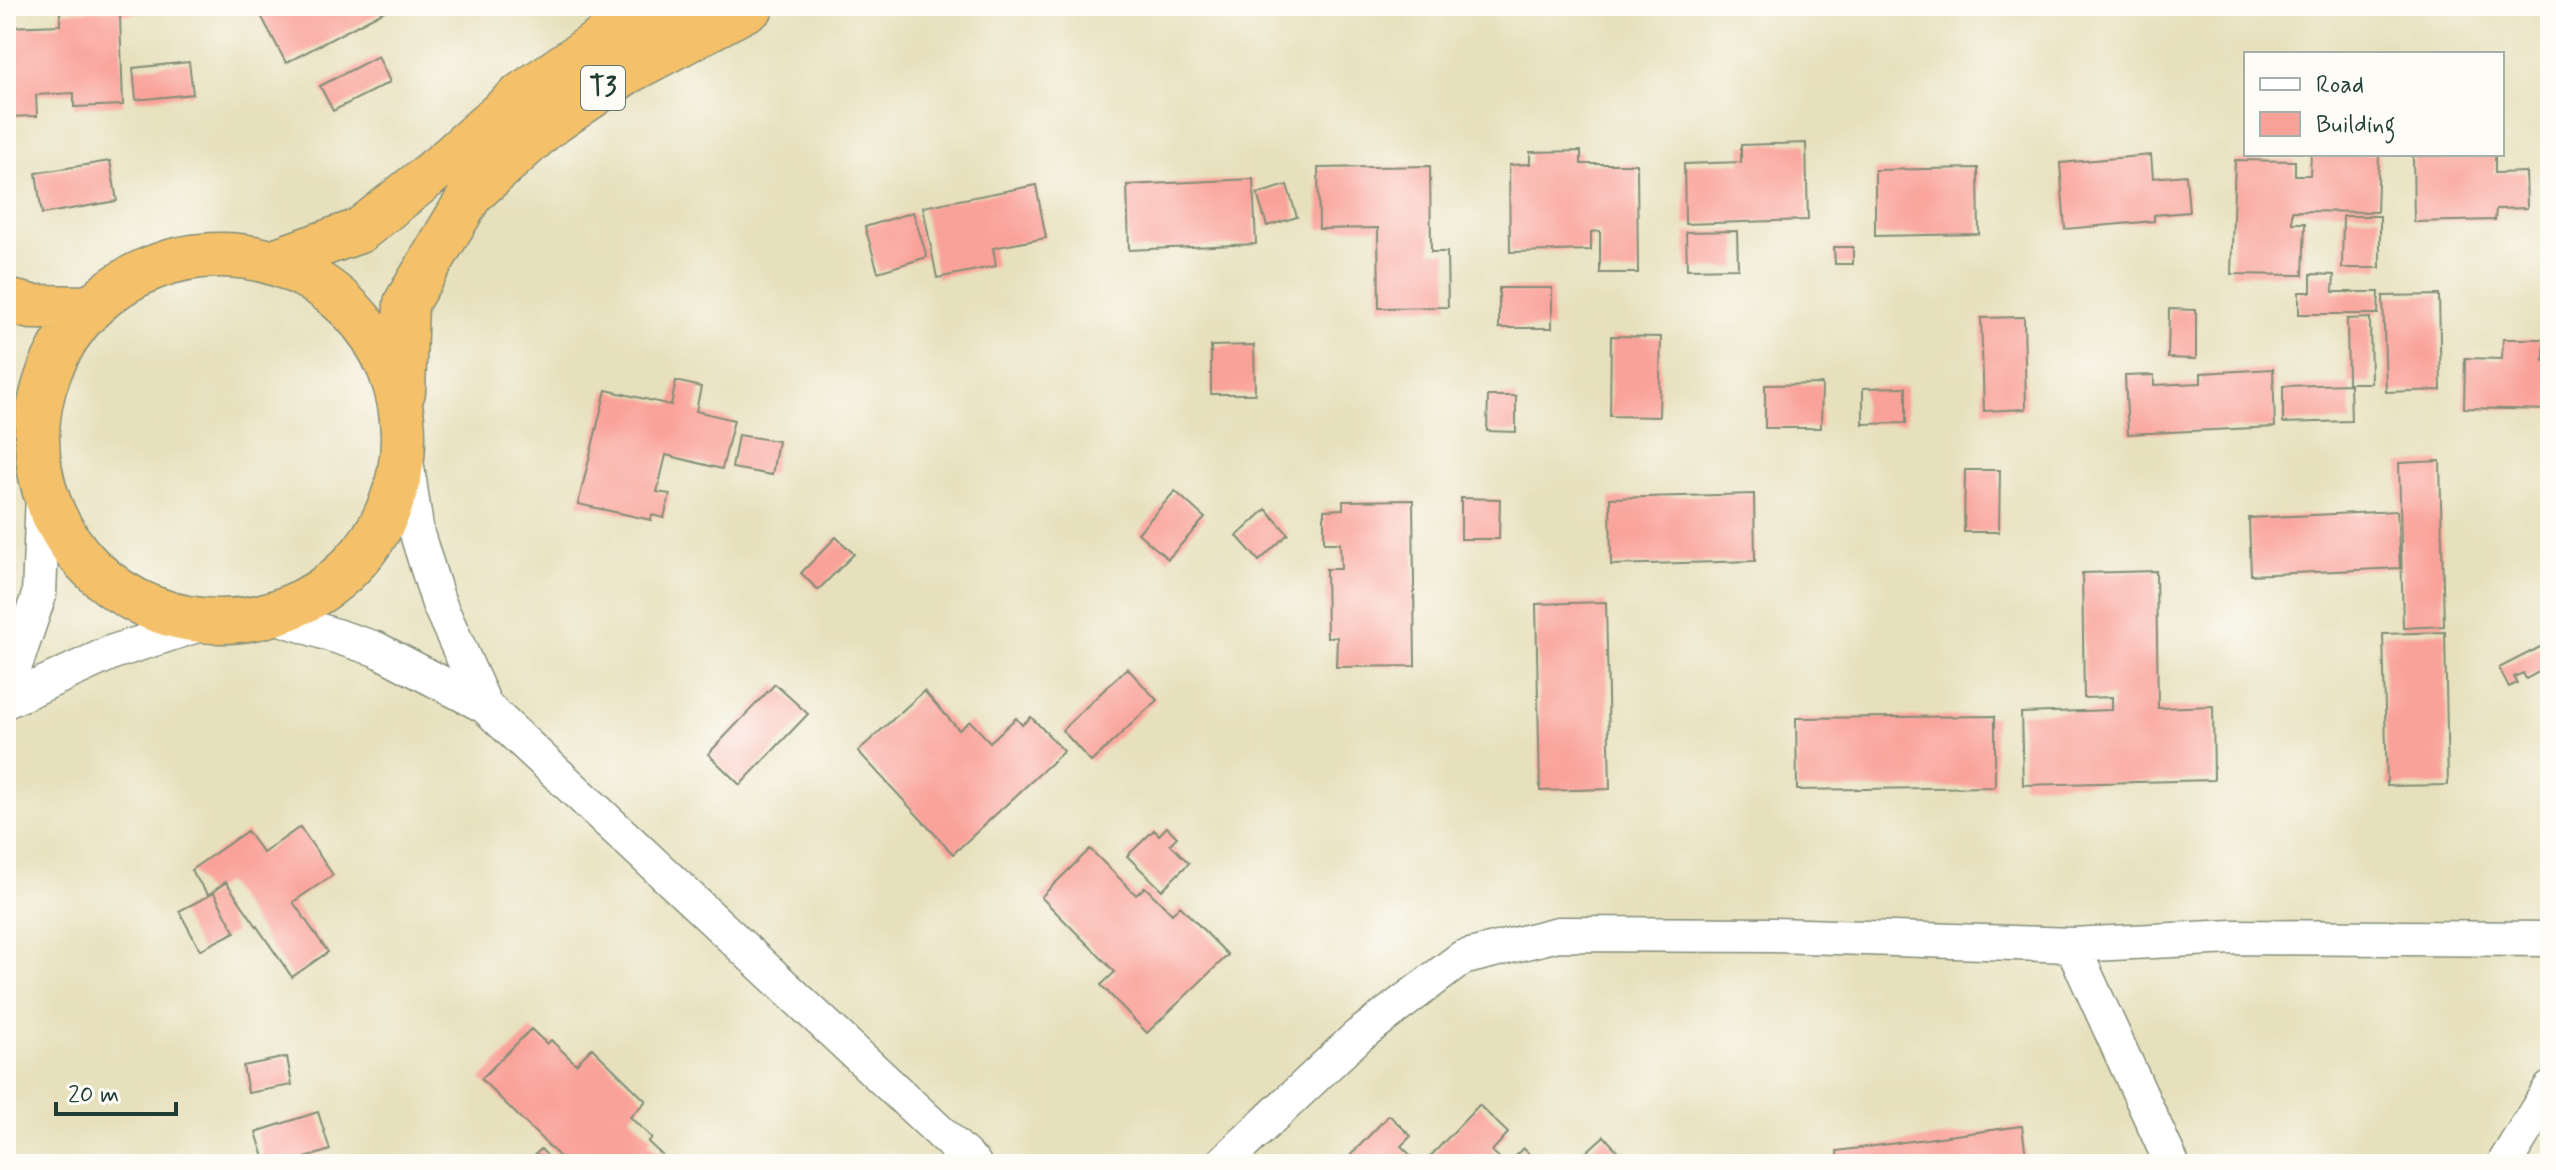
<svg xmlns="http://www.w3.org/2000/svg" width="2556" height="1170" viewBox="0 0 2556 1170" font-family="Mynerve,sans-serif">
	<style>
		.building { fill: #f9a299 }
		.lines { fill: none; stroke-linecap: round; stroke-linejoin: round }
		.minor-casing { stroke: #838e78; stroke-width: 37 }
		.trunk-casing { stroke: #838e78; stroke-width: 47 }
		.minor { stroke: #fff; stroke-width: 34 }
		.trunk { stroke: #f4c16b; stroke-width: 44 }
		.labels { text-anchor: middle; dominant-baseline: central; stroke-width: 6; stroke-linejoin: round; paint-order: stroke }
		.shield { fill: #fdfcf7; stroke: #62766e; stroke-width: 2 }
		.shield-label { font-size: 26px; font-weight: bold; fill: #1f3d34 }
	</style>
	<rect width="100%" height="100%" fill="#fdfcf7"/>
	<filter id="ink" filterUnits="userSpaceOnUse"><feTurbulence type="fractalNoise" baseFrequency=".0125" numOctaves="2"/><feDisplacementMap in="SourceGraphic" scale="16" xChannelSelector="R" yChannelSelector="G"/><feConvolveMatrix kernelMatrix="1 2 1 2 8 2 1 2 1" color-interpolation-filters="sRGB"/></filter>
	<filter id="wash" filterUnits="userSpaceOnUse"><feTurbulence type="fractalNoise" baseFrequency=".006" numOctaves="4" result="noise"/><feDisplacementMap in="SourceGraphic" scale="32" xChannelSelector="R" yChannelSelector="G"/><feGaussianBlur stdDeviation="1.8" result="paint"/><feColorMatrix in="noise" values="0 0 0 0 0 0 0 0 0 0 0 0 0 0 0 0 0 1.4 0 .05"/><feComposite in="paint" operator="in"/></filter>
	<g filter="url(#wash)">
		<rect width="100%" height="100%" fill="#e7e0bc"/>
		<g id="blocks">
			<path class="building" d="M120,6H182V8L120,15L123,105L74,107V93L36,95L37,116L6,117V27L60,25V12L121,9Z
				M256,6H394L286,63Z
				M378,56L390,82L333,111L320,86Z
				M189,62L193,94L136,100L133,68Z
				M1806,143L1808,220L1685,224L1684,164L1741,162V145Z
				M1581,151V164H1637L1638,273H1600V231L1591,232V250L1510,252L1509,165L1530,164V152Z
				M2311,154H2379L2377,212L2292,211V223H2305L2303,275L2231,274L2235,160L2295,161V175H2310Z
				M2495,154V173L2526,172L2527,208L2496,209L2495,220L2414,222L2413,156Z
				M2151,155L2153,178L2186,175L2189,212L2154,215V221L2065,229L2060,163Z
				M110,161L117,201L42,214L36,173Z
				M1430,166L1431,252H1447L1448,307L1379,308L1378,228L1319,229L1318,168Z
				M1978,168L1979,234L1875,236V170Z
				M1253,179L1256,244L1129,250L1127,185Z
				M1036,185L1046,238L993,248L996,266L937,278L923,207Z
				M1287,185L1297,217L1267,226L1257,194Z
				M913,212L927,257L878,272L865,227Z
				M2343,216H2380V268H2342Z
				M1737,231L1738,268L1687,269L1686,232Z
				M1834,247H1853V264H1835Z
				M2311,274L2334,275L2333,292H2379L2378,314H2299V292H2311Z
				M1499,288H1552V328H1499Z
				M2439,295L2441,390L2386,392L2383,296Z
				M2169,309L2196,310V359L2168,358Z
				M2024,317L2026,409L1984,411L1981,318Z
				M2370,318L2371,383H2348L2347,319Z
				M1611,336L1661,337L1659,417L1610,416Z
				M2503,339H2544V361H2550V410L2464,408L2465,358L2502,359Z
				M1254,345L1255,394H1211V346Z
				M2273,369L2275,427L2128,434L2125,376L2154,375V385L2201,383V373Z
				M676,381L701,387L696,411L734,420L722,469L666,455L657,492L670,494L664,518L652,515L651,520L578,504L606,390L671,405Z
				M1822,384L1821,428H1765V385Z
				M2350,384L2351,421L2283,423V386Z
				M1906,387V423L1863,424V388Z
				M1488,396H1516V432L1487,431Z
				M738,435L778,441L772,475L732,468Z
				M2440,461L2444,626L2403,628L2399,463Z
				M1965,470H2000L1999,532H1964Z
				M1175,491L1205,518L1168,559L1138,533Z
				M1754,494L1755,561L1611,565L1610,498Z
				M1461,498L1500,499L1499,539H1461Z
				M1413,500L1415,666L1336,667L1337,637H1327L1326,569H1341L1340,543H1324V510L1343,509V501Z
				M1266,509L1288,534L1259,561L1237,536Z
				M2397,511L2400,568L2251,575L2249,518Z
				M836,537L854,554L818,590L801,573Z
				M2156,571L2158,708L2213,706L2214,780L2023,785L2021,713L2112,710V697L2084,698L2082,573Z
				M1606,602L1610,789L1540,791L1536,604Z
				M2445,632L2448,785L2387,786L2383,634Z
				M2550,642V666L2526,679L2523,673L2514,677L2517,683L2509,687L2499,668Z
				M1127,668L1157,700L1091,762L1062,730Z
				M775,684L808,714L740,785L708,754Z
				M924,691L959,730L970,721L990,742L1016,718L1022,725L1031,717L1064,751L953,854L858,751Z
				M1995,716V787L1797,790L1796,718Z
				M300,827L333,875L293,902L328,952L292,977L226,882L208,895L191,870L247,831L263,853Z
				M1167,827L1177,837L1170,844L1189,863L1162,890L1127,856L1154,830L1159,835Z
				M1090,849L1136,895L1145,887L1172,914L1180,906L1228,955L1147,1033L1101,985L1115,972L1041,897Z
				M214,893L235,932L200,950L179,911Z
				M531,1029L547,1044L551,1040L576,1064L592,1048L646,1101L630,1117L652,1138L648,1142L663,1156L655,1164H567L481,1079Z
				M287,1057L292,1085L248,1093L243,1066Z
				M1479,1105L1508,1133L1492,1151L1506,1164H1423Z
				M318,1112L330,1150L287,1164H266L256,1132Z
				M1389,1115L1411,1136L1401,1146L1420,1164H1342Z
				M2022,1126L2027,1164H1838L1837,1151Z
				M1604,1136L1629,1164H1573Z
				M1523,1148L1540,1164H1507Z
				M541,1149L555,1164H525Z"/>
		</g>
	</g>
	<g filter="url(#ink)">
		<use href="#blocks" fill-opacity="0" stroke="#838e78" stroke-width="2"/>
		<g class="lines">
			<g class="minor-casing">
				<path id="minor" d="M404,447L417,534L439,604L485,706
					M271,615L376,649L485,706L974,1164
					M6,692L39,595L43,494
					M6,701L113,652L207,622
					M2072,945L2172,1164
					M1222,1164L1358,1036L1462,958L1558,934L1775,935L2072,945L2233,937L2550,939
					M2504,1164L2550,1089"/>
			</g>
			<g class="trunk-casing">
				<path id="trunk" d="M37 438a183 183 0 1 1 366 0a183 183 0 1 1-366 0Z
					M271,262L359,231L443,164L521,95L604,38L664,6
					M6,301L32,307L90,308
					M403,392L406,303L471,194L546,127L625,73L752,6"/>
			</g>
			<use href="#minor" class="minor"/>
			<use href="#trunk" class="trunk"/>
		</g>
	</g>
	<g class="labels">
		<rect class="shield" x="581" y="66" width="44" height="44" rx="6"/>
		<g class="shield-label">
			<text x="603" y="88">T3</text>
		</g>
	</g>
	<rect width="2556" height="1170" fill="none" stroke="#fdfcf7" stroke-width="32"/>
	<rect x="2244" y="52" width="260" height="104" fill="#fdfcf7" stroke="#a4b0a9" stroke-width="2"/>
	<rect x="2260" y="78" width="40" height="12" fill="#ffffff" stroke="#a4b0a9" stroke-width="2"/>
	<text x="2316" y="92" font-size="24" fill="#1f3d34">Road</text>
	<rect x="2260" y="112" width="40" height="24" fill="#f9a299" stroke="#a4b0a9" stroke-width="2"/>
	<text x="2316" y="132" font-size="24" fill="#1f3d34">Building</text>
	<path d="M56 1102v12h120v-12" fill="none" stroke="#1f3d34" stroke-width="4"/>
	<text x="68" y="1102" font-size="24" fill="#1f3d34" stroke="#fdfcf7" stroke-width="6" paint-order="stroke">20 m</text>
</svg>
